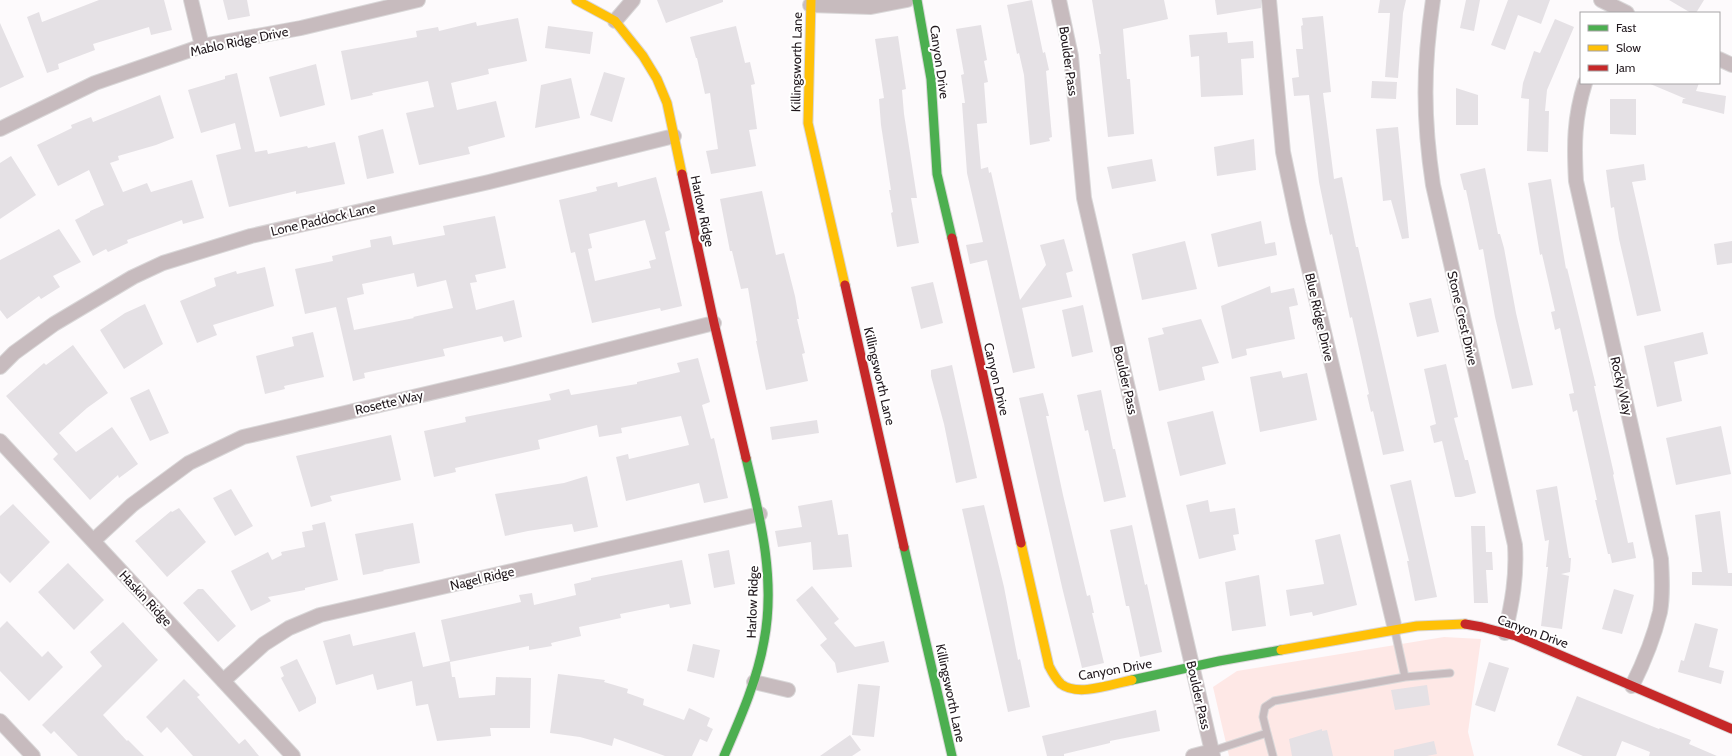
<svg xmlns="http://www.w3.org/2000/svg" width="1732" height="756" viewBox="0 0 1732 756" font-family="Cabin,sans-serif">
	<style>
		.green { fill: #fee8e6 }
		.building { fill: #e5e1e5; fill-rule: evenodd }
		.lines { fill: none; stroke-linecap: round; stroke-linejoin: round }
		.lane-casing { stroke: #d9d7d8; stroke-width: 9 }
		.street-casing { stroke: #d9d7d8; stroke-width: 16 }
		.fast-casing { stroke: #d9d7d8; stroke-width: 11 }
		.slow-casing { stroke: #d9d7d8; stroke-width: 11 }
		.jam-casing { stroke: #d9d7d8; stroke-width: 11 }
		.lane { stroke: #c7bbbe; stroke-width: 7 }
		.street { stroke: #c7bbbe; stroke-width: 14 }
		.fast { stroke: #4caf50; stroke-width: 9 }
		.slow { stroke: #ffc107; stroke-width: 9 }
		.jam { stroke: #c62828; stroke-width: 9 }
		.labels { text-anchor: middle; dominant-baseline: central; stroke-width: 4; stroke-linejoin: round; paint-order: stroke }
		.street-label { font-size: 13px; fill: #21181d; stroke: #fff }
	</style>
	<rect width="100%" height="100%" fill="#fdfafc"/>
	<path class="green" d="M1444,637L1481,639L1468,732L1474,756H1229L1213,687L1237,671Z"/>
	<path class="building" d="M99,0H164L172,30L151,35L149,27L93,44L95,50L58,64L59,69L47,73L27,17L39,12L42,22Z
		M223,0H247L250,16L228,20Z
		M657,0H723V2L666,23Z
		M1032,0L1043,53L1045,52L1049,70L1046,71L1052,137L1049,138L1050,141L1030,145L1024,75L1019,53L1017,54L1007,5Z
		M1092,0H1164L1168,19L1123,29L1127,79H1130L1134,134L1108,137L1099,54H1101Z
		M1215,0H1261V8L1217,15Z
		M1380,0H1406L1403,13L1398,78L1385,77L1390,13H1378Z
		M1466,0H1480L1474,31L1460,28Z
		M1508,0H1550L1541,24L1518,15L1505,50L1491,45Z
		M1669,0H1704L1696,13H1691Z
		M1323,16L1331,92L1323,93L1334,179L1342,177L1356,247H1358L1404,451L1383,455L1373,411L1371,412L1367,395L1369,394L1352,317L1350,318L1332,234L1330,235L1319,182L1309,95L1294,96L1292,78L1299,77L1296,49H1303L1301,26L1303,25L1302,18Z
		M518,18L527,61L488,69L489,74L451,83L457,110L496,101L505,137L468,147L470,154L419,165L406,113L434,107L428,81L372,93L373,95L351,100L341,51L417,37L416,31L438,27L439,31L476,22L477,26Z
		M1555,19L1574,27L1547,90L1545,111H1549L1548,152L1527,151L1529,99L1521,98L1523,83L1534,51L1540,53Z
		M0,23L24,77L0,88Z
		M981,25L987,60L984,61L988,82L984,83L987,123L977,124L981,169L988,167L989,173L991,172L1020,300L1046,265L1040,245L1064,239L1073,271L1066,273L1072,297L1022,308L1035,368L1013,373L987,260L970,264L966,245L983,242L967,173L962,103H965L961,75L964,74L956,29Z
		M548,26L593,32L590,54L545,48Z
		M736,26L745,63L750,62L755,84L751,85L757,129L749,130L756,166L711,174L706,151L718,149L710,93L705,94L697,58H696L690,37Z
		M1227,32L1228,43L1253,41L1254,58L1241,59L1243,95L1201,97L1199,56L1191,57L1189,35Z
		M898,36L906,89L902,90L904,114L917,198H911L919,243L897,247L891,213L893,212L889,190H891L881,125L879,99L884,98L875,39Z
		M316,64L325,105L280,117L269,77Z
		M604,72L625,78L612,122L590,115Z
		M237,73L255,152L267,150L268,154L307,146L308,148L335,142L345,184L296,194V191L229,207L216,155L241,149L235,123L201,133L188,90L225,79V76Z
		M571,78L580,118L535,128L541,85Z
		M1372,81L1397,82L1396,99L1371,98Z
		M1648,83H1699L1696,91L1726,96L1724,114L1682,103L1683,99H1686Z
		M1456,88L1478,95V125H1456Z
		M160,95L174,138L156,145L118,156L119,160L110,163L123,192L147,183L151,192L192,180L204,218L183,224L182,220L127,240L128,243L108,252L106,249L93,256L75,220L90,212V211L104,205L89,170L58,186L37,145L72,128L71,125L91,117L93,122Z
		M1610,99H1636V135L1610,134Z
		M1398,127L1409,238L1402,239L1391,200L1383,201L1376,129Z
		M383,129L394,173L367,179L358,136Z
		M1254,139L1256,170L1217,176L1214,147Z
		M11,156L36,195L0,219V163Z
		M1152,159L1156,181L1112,189L1107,167Z
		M1644,164L1646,180L1632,182L1661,311L1637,316L1619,239L1614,207L1611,208L1606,170Z
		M1485,168L1498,234H1500L1504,248L1516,313L1533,385L1512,389L1495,317L1483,249L1479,250L1466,190H1464L1460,174Z
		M656,177L670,230L665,232L682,306L661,311L660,308L592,323L575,252L571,253L559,200L597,191L596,187L617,182L618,187ZM645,220L656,259L649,261L651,268L595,281L588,249L592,248L589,234Z
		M1551,179L1566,269L1567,268L1596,386H1594L1614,474L1613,475L1628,543L1633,542L1636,558L1612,563L1610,554H1608L1595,500H1597L1577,410L1573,412L1569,394L1574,393L1560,328L1555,330L1551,312L1555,311L1542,254L1540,255L1528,183Z
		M762,191L776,255L784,253L795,296L799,319H797L805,353L802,354L808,381L766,390L756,341H757L748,288L741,289L732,251H730L720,199Z
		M495,216L506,268L475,275L477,282L470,283L476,310L514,300L522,337L504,342L502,336L443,349L445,356L364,373L365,378L353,381L336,307L305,314L295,269L333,261L332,256L371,247L370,240L391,236L393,245L445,235L443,226ZM414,273L417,287L446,280L453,308L413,317L414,318L354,330L347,298L364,294L362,284Z
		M1261,221L1265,244L1275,242L1277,255L1218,267L1211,234Z
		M59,229L81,262L53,276L60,287L41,299L39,296L7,319L0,310V260Z
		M1185,241L1197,289L1142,300L1132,254Z
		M1732,241V263L1717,265L1714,244Z
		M265,267L274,306L213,325L217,335L197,343L180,301L216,286L214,278L236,271L237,274Z
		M933,282L943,323L921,329L911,287Z
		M1270,286L1271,293L1294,288L1298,305L1289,307L1295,339L1246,349L1247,355L1232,359L1221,306Z
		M1431,298L1439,332L1417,337L1409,303Z
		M145,304L163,344L124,369L100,330L125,313Z
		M1083,305L1093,352L1072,357L1062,310Z
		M1201,319L1219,363L1202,367L1205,380L1159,391L1148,338L1164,334L1162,328Z
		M313,332L324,377L284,386L285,389L265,394L256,356L294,346L292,337Z
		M1703,332L1708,354L1674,362L1682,401L1657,407L1644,346Z
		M73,345L108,393L87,408L59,433L76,452L112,427L138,464L119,478L118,475L90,500L53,459L58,454L6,396L44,363L46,365Z
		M698,358L710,402L702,405L711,439L714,438L728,498L704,503L699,483L626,501L616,457L628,454L629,459L689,445L681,416L621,428L622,433L599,437L597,425L538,440L540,449L455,468L456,472L434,477L424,431L466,422L465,417L551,400L549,394L569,389L571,395L637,384V382L680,372L677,363Z
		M1446,364L1458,417L1454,418L1465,460H1468L1476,493L1461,497H1455L1442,441L1434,443L1430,426L1436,424L1424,369Z
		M952,365L977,478L956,483L944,424L931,376V370Z
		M1281,371L1283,378L1307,373L1317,420L1260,432L1250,377Z
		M149,389L169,433L150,441L130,398Z
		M1101,390L1113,449H1115L1126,497L1104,502L1088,430L1085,431L1077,395Z
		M1043,393L1049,416H1046L1063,495L1087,596L1090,595L1094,613H1092L1104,663L1082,668L1062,587L1019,398Z
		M1213,411L1226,464L1180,476L1167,422Z
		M817,420L819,433L772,440L770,427Z
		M1721,426L1731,474L1676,485L1666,438Z
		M391,435L401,480L330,496L332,501L311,507L296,456Z
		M587,476L598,527L574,532L572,524L528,531L505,536L495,494L564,483Z
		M1411,480L1437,597L1415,601L1407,561H1409L1390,485Z
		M1557,486L1569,558H1571L1570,572L1561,574L1569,576L1562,629L1541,626L1548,567H1546L1549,540L1545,541L1536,490Z
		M231,489L253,526L235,536L213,498Z
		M832,500L838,535L848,534L852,567L813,570L811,542L778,547L775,531L802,527L798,506Z
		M1208,500L1210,512L1235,508L1239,534L1233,535L1236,550L1199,559L1186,505Z
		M13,504L50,542L10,583L0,573V516Z
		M984,505L1004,587L1018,660L1020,659L1030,707L1008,712L962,509Z
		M179,508L206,542L167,577L135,541L171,511L172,512Z
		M1720,511L1728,573H1732V586L1692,585V572H1702L1695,515Z
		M325,522L338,580L305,588V590L268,597L271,601L251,611L231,571L268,552L272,560L282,555L281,552L305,547L302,532L313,530L312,525Z
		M413,523L420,563L383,570L384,571L363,575L355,534Z
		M1132,525L1145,585L1147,584L1162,652L1140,657L1129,606H1126L1110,530Z
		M1471,526H1485L1486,552H1492L1493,570H1486L1488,603H1474Z
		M1340,534L1357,605L1313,616L1312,612L1290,616L1286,590L1324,584L1315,540Z
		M729,550L735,584L714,588L708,554Z
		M682,560L691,604L670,608L669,604L620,614L621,618L579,627L581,636L551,643L552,646L529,650V646L450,662L452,677H455L459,698L495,695L496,677L531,678L530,728H490L491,736L437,741L428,704L416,706L412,681L377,690L373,674L336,685L323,641L350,634L353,646L415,632L423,667L450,661L441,620L521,602L519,595L532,593L534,605L576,595L574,584L591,580V578Z
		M68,563L104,600L74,630L38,592Z
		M1259,575L1266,626L1232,631L1225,582Z
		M812,586L839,619L834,623L855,647L884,641L889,662L837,673L835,663L820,645L827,639L796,600Z
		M198,589H203L236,626L218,642L183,603Z
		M1614,589L1634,595L1622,634L1602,629Z
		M7,621L42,657L48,651L63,667L29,701L0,671V628Z
		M123,622L158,660L103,715L127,741L128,740L144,756H78L54,731L51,734L42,725L102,666L90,652Z
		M1695,623L1718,629L1709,667L1724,671L1721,684L1678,672L1681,660L1684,661Z
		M693,644L720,650L714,678L687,671Z
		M297,659L316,698V703L299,712L281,678L284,676L280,667Z
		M1489,662L1509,668L1495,712L1475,705Z
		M558,674L605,680L604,682L628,689L627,693L644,699L643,705L684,720L689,708L710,718L707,726L713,729L707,742L700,739L692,756H665L614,738L612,746L580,737L550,733Z
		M184,679L200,695L197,697L239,744L245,739L259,756H193L167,727L161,733L146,717Z
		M858,684L880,686L874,737L852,735Z
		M1427,685L1430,705L1395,710L1391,690Z
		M1577,696L1659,729L1660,728L1691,740L1689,744L1717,756H1649L1650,752L1622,741L1616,756H1583L1557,745Z
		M1156,710L1160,731L1110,741V743L1064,754V756H1047L1042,736Z
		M1322,729V731L1327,730L1333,756H1292L1289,739Z
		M850,735L861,750L852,756H820Z
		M1434,741L1437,754L1427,756H1394V750Z"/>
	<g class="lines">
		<g class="lane-casing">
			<path id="lane" d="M1405,677L1450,673
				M1267,733L1273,756
				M1212,751L1267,733L1263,717L1265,707L1274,701L1405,677L1395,631"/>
		</g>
		<g class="street-casing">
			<path id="street" d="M191,0L202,46
				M1059,0L1071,56L1084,198L1213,756
				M1269,0L1283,152L1298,223L1395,629
				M1433,0C1423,66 1423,119 1433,185L1515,545C1517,577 1512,603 1505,633
				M1601,0L1627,13
				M810,5L871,7L907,0
				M615,21L633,0
				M1719,59L1732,65
				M1585,83C1574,118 1574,145 1576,181L1661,559C1662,577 1663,595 1660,612C1654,637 1644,662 1632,686
				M0,129L95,83L202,46L301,28L418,0
				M0,367L14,353L54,324L133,277L163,263L251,236L489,182L674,136
				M0,441L293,756
				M93,541L132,505L189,463L243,437L515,373L714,323
				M223,681L264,644L289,628L320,615L760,514
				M754,682L788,690
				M0,721L33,756
				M1193,756L1212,751"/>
		</g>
		<g class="fast-casing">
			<path id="fast" d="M917,0L931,79L937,174L952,238
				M904,547L952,756
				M1132,680L1219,661L1281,650
				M724,756C740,719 757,681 764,641C776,579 760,517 746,458"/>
		</g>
		<g class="slow-casing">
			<path id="slow" d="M576,0L615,21L643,56L657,79L667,103L682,174
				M811,0L808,123L845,285
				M1021,543L1049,666C1052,672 1056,679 1061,684C1078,697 1112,684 1132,680
				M1281,650L1417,626L1465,624"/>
		</g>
		<g class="jam-casing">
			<path id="jam" d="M682,174L714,323L746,458
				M952,238L1021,543
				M845,285L904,547
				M1465,624L1482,627L1516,636L1732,729"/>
		</g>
		<use href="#lane" class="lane"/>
		<use href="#street" class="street"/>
		<use href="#fast" class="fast"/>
		<use href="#slow" class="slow"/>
		<use href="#jam" class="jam"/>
	</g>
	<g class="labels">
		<g class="street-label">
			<text transform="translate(239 41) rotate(-12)">Mablo Ridge Drive</text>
			<text transform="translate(1069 61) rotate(82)">Boulder Pass</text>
			<text transform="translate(796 62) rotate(-89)">Killingsworth Lane</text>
			<text transform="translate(940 62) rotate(82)">Canyon Drive</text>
			<text transform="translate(703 211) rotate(78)">Harlow Ridge</text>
			<text transform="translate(323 219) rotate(-13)">Lone Paddock Lane</text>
			<text transform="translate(1320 317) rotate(77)">Blue Ridge Drive</text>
			<text transform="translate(1463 318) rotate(77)">Stone Crest Drive</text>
			<text transform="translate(880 376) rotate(77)">Killingsworth Lane</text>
			<text transform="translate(997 379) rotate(77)">Canyon Drive</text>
			<text transform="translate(1126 380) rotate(77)">Boulder Pass</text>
			<text transform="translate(1622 386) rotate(77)">Rocky Way</text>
			<text transform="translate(389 402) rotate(-13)">Rosette Way</text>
			<text transform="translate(482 578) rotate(-13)">Nagel Ridge</text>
			<text transform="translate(146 598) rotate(47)">Haskin Ridge</text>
			<text transform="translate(752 602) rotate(-88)">Harlow Ridge</text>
			<text transform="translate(1533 631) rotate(20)">Canyon Drive</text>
			<text transform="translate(1115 669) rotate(-10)">Canyon Drive</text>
			<text transform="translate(951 693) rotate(78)">Killingsworth Lane</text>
			<text transform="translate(1199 695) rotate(77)">Boulder Pass</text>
		</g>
	</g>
	<rect x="1580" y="12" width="140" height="72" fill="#ffffff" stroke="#a6a3a5"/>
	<rect x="1588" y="25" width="20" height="6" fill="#4caf50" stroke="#a6a3a5"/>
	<text x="1616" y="32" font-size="12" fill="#21181d">Fast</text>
	<rect x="1588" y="45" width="20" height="6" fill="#ffc107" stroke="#a6a3a5"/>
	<text x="1616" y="52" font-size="12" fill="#21181d">Slow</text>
	<rect x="1588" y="65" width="20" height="6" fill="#c62828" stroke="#a6a3a5"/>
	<text x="1616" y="72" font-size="12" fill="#21181d">Jam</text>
</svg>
